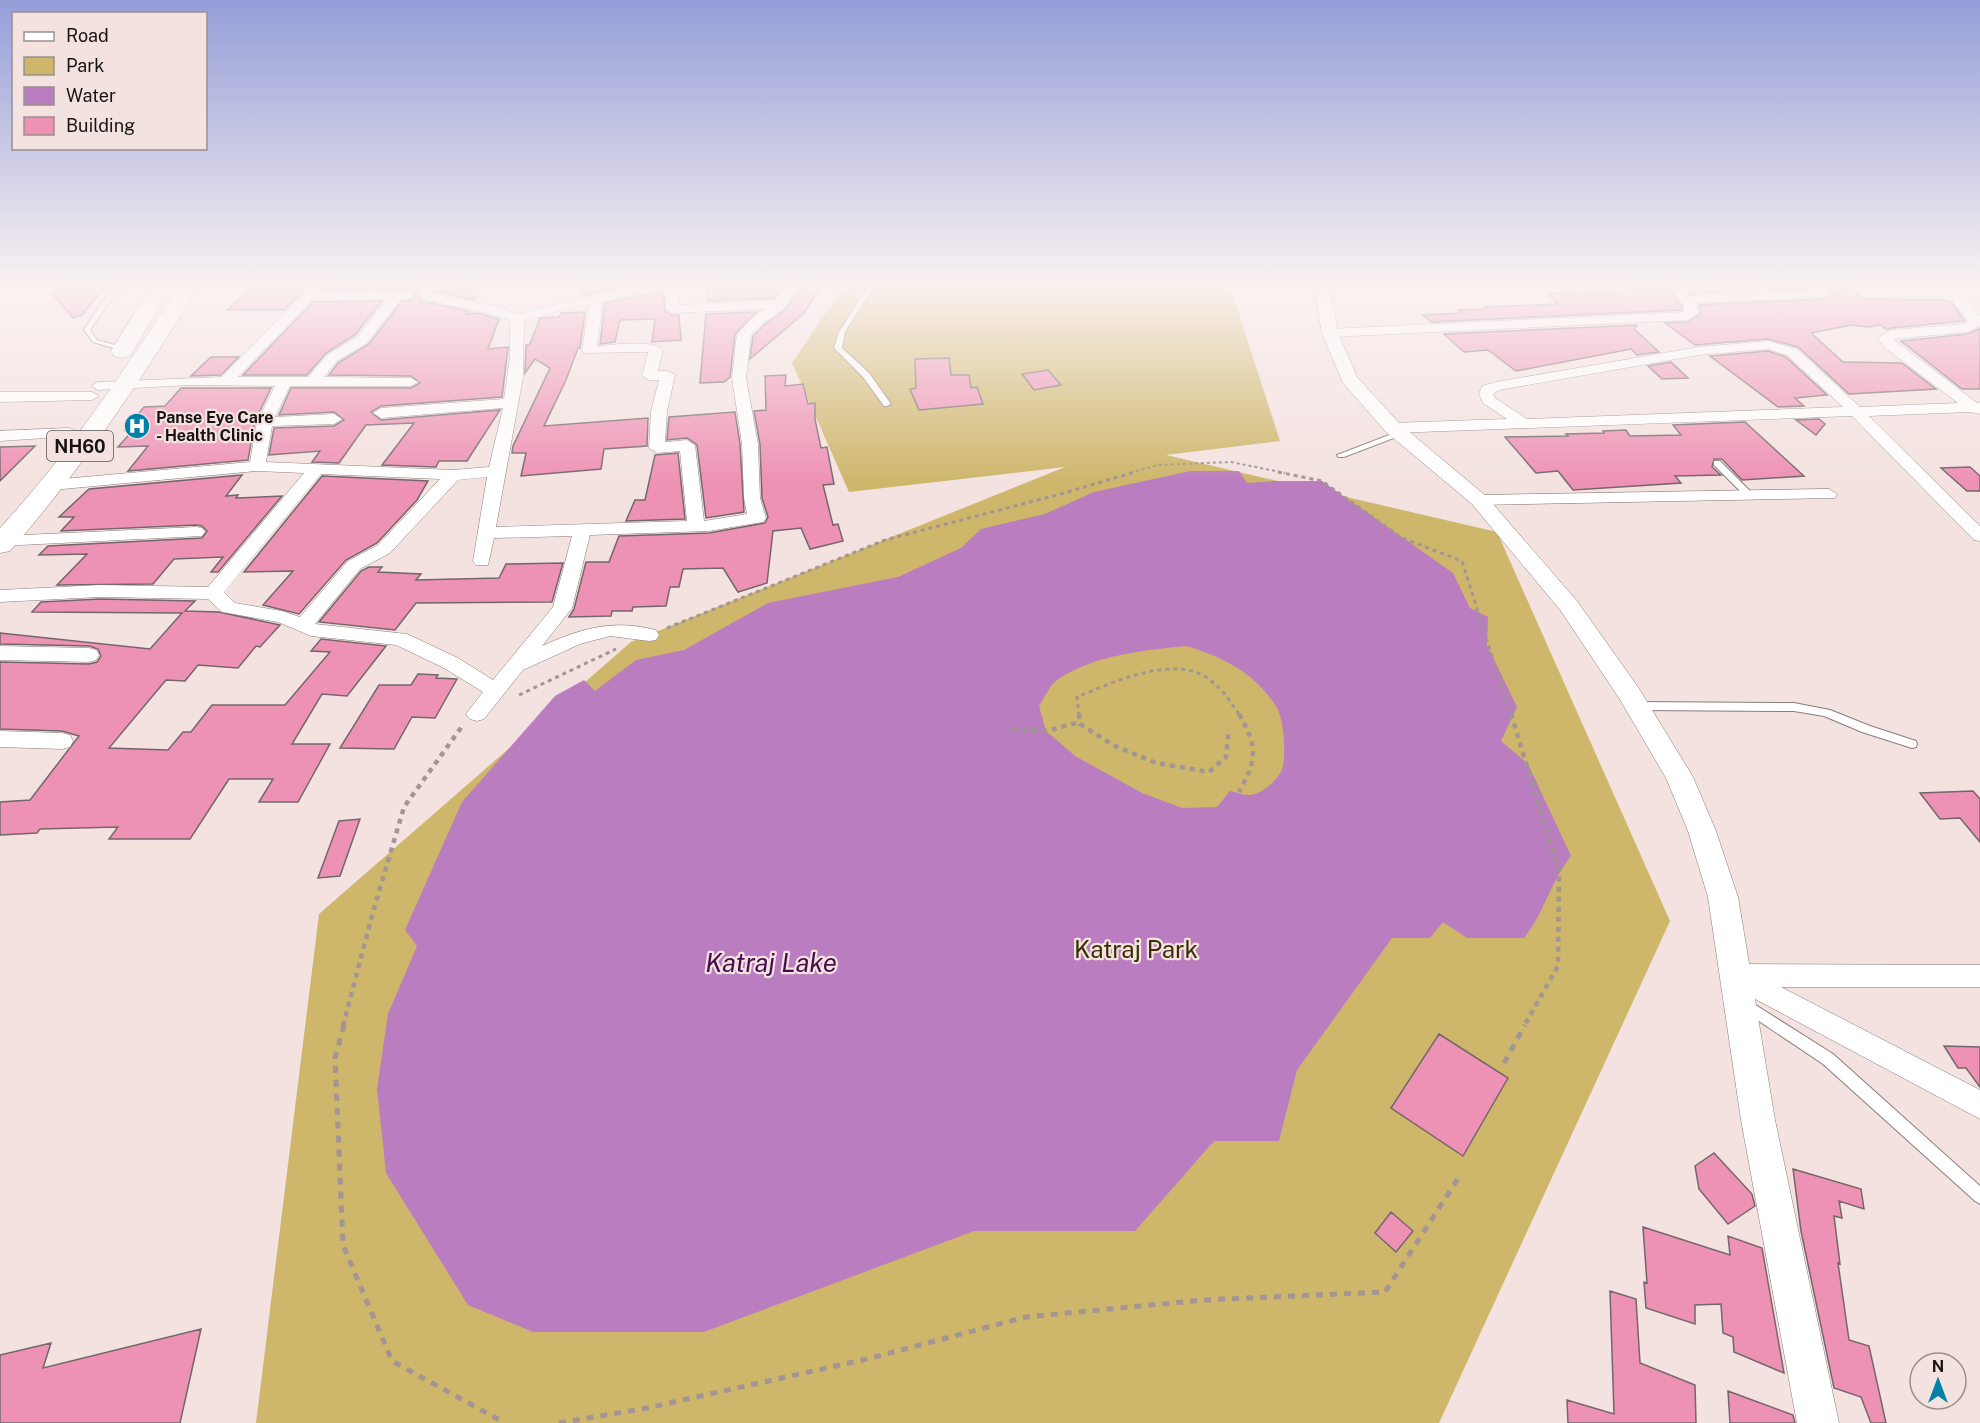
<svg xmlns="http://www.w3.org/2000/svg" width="1980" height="1423" viewBox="0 0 1980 1423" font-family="'Public Sans',sans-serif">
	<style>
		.green { fill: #ceb66b }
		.water { fill: #ba7dc0; fill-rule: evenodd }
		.building { fill: #ee92b5; stroke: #74666b; stroke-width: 1.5 }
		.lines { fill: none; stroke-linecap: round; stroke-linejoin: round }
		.service-casing { stroke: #8a7c79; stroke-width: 2 }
		.minor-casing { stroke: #8a7c79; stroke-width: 1 }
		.tertiary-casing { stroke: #8a7c79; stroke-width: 1 }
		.trunk-casing { stroke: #8a7c79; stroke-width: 1 }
		.path-far3 { stroke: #a29593; stroke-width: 2; stroke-dasharray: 3 3; stroke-linecap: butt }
		.path-far2 { stroke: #a29593; stroke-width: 3; stroke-dasharray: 4 4; stroke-linecap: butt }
		.path-far1 { stroke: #a29593; stroke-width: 4.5; stroke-dasharray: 5 5; stroke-linecap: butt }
		.path { stroke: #a29593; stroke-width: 5; stroke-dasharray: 7 7; stroke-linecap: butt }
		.service { fill: #fff; fill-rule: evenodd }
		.minor { fill: #fff; fill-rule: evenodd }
		.tertiary { fill: #fff; fill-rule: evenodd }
		.trunk { fill: #fff; fill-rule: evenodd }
		.labels { text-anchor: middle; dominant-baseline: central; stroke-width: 4.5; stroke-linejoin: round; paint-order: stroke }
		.far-poi-label { font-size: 16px; font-weight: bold; fill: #181312; stroke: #f3e2e0; text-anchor: start }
		.shield { fill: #f3e2e0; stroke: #5a5150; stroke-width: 1.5 }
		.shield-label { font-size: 18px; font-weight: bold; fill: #181312 }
		.near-park-label { font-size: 24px; fill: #3a2f04; stroke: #f3e2e0 }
		.near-water-label { font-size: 26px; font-style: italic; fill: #460d4c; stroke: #f3e2e0 }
	</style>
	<rect width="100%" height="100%" fill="#f3e2e0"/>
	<path class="green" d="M846,283H1229L1280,441L1166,455L1497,532L1670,921L1439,1423H256L319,914L631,642L1065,467L849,492L792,363Z"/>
	<path class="water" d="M1190,471H1239L1247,483L1275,481H1322L1453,573L1470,608L1488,617L1487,645L1517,707L1501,741L1528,764L1571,856C1551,881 1544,913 1524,938H1467L1443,922L1430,938H1392L1297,1070L1279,1141H1214L1135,1231H974L704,1332H533L468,1305L386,1173L377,1089L388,1014L417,946L405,930L462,802L555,696L584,680L595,691L636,660L684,650L768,603L898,577L961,548L981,529L1045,514L1094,492ZM1187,646C1224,658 1256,673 1277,708C1284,719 1287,760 1281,772C1275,782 1260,796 1248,795C1243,795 1236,792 1230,791L1217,807L1182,808L1142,793L1075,756L1046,731L1039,706C1044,698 1050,685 1057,680C1093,655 1145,650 1187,646Z"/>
	<path class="building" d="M61,283H108L82,315L73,318L53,295Z
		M338,283H415L421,301L468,311L466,314L477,313L499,319L488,349L508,347L502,397L381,406L371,412L381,420L500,410L467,461H439L436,467L382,465L414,423L366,425L339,463L312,462L320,451L269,455L274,428L334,426L344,420L334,412L279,415L291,388H411L420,383L411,376L329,375L338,363L369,344L402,301L412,300L416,294L407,289L325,290Z
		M463,283H484L474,300L436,292L460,288Z
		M576,283H635L585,295Z
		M721,283H787L775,298L707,301L708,287L721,286Z
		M805,283H824L803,314L750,359L753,336L765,324L784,311Z
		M1623,283H1663L1682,306V310L1431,322L1423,315L1461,313L1458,310L1486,309L1485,307L1558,304L1547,293L1632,291Z
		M1681,283H1709L1718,292L1691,294Z
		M1764,283H1844L1863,299L1943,300L1951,302L1965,321L1891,328L1887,330L1880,325L1869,327L1852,325L1811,333L1843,362L1902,363L1936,389L1849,394L1798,347L1768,339L1695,345L1665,323L1688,322L1701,313L1699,305L1825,299L1834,294L1825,287L1771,290Z
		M251,288H306L284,310H227Z
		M663,291L665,311L672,315H679L681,340L652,342L655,319L620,320L615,342L600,344L605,303Z
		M382,301L355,335L326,353L307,375H243L313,302Z
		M585,312L580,348H578L566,380L544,426L648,418L647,446L604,449L601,469L521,476L526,453H512L513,446L550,368L535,359L525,373L526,345L530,344L540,318L559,317L561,313Z
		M757,312L735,334L730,377L724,382L700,383L706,314Z
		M1637,325L1634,329L1659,352L1637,355L1631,349L1516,371L1488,350L1464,352L1444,334Z
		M1980,328V389H1962L1901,341L1968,334Z
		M1768,351L1786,357L1827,395L1795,398L1804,406L1778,407L1710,356Z
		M211,357H239L221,375L191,376Z
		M949,358L951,375H969L971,388L977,387L983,404L919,410L910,389L916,388L915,359Z
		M1671,362L1688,378L1662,379L1648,366Z
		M1048,370L1061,385L1034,390L1022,374Z
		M786,375L785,386L803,384L808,404L815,403V419L821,448L827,447L834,484L823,485L833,525L838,524L843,541L810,549L801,528L773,531L767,583L738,592L723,568L683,569L679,587H670L666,606L633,607L632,611H612L611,616L569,617L574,609L586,562H609L619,536L709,533L765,523L768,517L762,498L760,444L754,411L766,410L765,376Z
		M181,388H271L255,421L248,460L128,471L148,446L118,447L134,429L125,430L144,407L165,406Z
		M735,412L740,444L744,512L706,518L697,445L687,438L667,440L669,417Z
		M1819,419L1825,424L1816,435L1796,420Z
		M1745,422L1804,476L1742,480L1722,459H1714L1712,467L1721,475L1675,476L1681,483L1573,490L1558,471L1536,473L1505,437L1568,436L1566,434L1604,433L1603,431L1626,430L1630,436L1681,435L1673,425Z
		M35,446L0,481V447Z
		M678,453L685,519L626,521L635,500H645L655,455Z
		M1970,467L1980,476V491H1967L1941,468Z
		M242,475L226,496L238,495L236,498L282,496L218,572H211L223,557L174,559L153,584L57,585L87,554L39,555L48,546L202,538L207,531L202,526L196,525L61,531L74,517H59L89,489Z
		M322,476L428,481L417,500L377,543L346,560L299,614L263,605L293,571L244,572Z
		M563,563L552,602L416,603L395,630L319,622L361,571L369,567H382L378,572L421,574L416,580L499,578L506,564Z
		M100,599L195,601L185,611L219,612L280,625L260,647L256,646L238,668L198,665L185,681L166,680L109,748L168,750L183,732H191L212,705H285L330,652L311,651L321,639L386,646L347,696L322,694L292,744H330L298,802H259L273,779H229L190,839H109L118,827L40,829L37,833L0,835V802L30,800L79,736L62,731L0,729V662L89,664L97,662L101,656L98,649L89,646L0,644V633L150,649L182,613L32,612L41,602Z
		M418,674L438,675L436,678L457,679L435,718L412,717L394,749L340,748L379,685H411Z
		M1973,791L1980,799V842L1960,818L1940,819L1920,793Z
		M360,819L340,876L318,878L339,821Z
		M1439,1034L1508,1078L1463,1156L1391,1108Z
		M1944,1046L1980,1047V1087L1966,1068H1958Z
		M1714,1153L1752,1194L1755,1206L1728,1224L1699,1189L1695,1166Z
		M1793,1169L1861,1189L1864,1209L1839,1201L1842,1218L1834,1216L1840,1264L1838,1263L1849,1340L1869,1346L1886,1423H1871L1861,1397L1834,1388L1801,1231Z
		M1391,1212L1413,1231L1396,1252L1375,1233Z
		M1643,1227L1730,1255L1728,1236L1762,1248L1784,1373L1734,1352L1733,1337L1723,1333L1721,1304L1695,1305V1324L1646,1308L1644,1282L1647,1283Z
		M1610,1291L1636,1299L1640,1363L1695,1385L1696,1423H1568L1567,1400L1614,1414Z
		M201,1329L180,1423H0V1355L51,1343L43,1368Z
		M1728,1391L1793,1415L1795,1423H1730Z"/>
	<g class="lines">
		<g class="service-casing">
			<path id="service" d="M124,283H132L112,298L90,330L97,340L126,348L128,349L124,351L93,342L84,330L107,295Z
				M870,283H876L845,332L842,348L869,373L891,404L887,406H884L863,377L834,348L839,332Z
				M1397,432H1400L1404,434L1344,457H1338L1337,455Z
				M1714,461H1720L1752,493V497H1746L1714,465Z
				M1637,702L1794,703L1830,710L1870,726L1916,741L1917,744L1916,747L1912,748L1862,732L1824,716L1794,711L1637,710L1632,706Z
				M1746,999L1833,1054L1980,1186V1204L1975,1201L1823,1064L1741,1009L1739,1005L1741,1001Z"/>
		</g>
		<g class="minor-casing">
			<path id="minor" d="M314,283H327L320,292L407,291L414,295L412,298L401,299L367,343L337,361L324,377L411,378L418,382L411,386H290L275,417L334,414L342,419L334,424L272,426L266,462L453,470L489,467L503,408L381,418L373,413L381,408L504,399L510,357V320L492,314L421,299L417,283H461L460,286L431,291L432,294L495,306L518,314L645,283H680L678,286L679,305L776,300L790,283H803L782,310L764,322L751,335L746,378L758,444L760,498L766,518L763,522L709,531L590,535L572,608L542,646C582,628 613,619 656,630L659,635L656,640L649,641L610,636L580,644L523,670L484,719L477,721L470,719L466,714L483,692L444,668L396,645L311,636L278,622L222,612L208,599L100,597L0,602V590L100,585L208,587L304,473L257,471L52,490L44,485L52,480L250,462L257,422L275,386L191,385L98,390L91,386L98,382L222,377ZM665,288L666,309L673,313L766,309L754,316L737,334L732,378L742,444L744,498L747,514L704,521L695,445L687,440L665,442L667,411L675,375L668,371H658L663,350C653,339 612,345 597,346L603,301ZM387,299L357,337L327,355L308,377H238L312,300ZM589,304L582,350L584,353L648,352L642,376L649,380H659L651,411L649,448L657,453L680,451L687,521L496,527L523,377L524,320ZM321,474L440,479L378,545L348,561L300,617L282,611L235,603L224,592ZM487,477L473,561L476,565H488L494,538L572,536L553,607L493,680L458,658L407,634L315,624L360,569L390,553L458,480Z
				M1665,283H1678L1690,296L1825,289L1832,293L1825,297L1696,303L1699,312L1687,320L1330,337L1323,333L1330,329L1684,312V305Z
				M1935,283H1949L1957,289L1980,291V299L1965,298L1980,316V325L1968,332L1893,339L1977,403L1980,402V414L1970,412L1869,416L1980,526V541L1974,540L1852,416L1393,433L1385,428L1393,423L1507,419L1483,403L1479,394L1482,386L1496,382L1699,347L1768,341L1797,349L1860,407L1958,403L1884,347L1878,338L1891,330L1964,324L1968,321L1949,296ZM1768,349L1787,355L1843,407L1527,419L1495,398L1493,394L1499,390L1699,355Z
				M0,392H92L99,396L92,400L0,402Z
				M69,428L75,430L77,433L75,436L0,441V431Z
				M1829,489L1837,494L1835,498L1479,505L1473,504L1471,500L1473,496L1479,495Z
				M196,527L202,528L205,532L202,536L0,546V536H3Z
				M0,646L89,648L96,650L99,655L96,660L89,662L0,660Z
				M0,731L62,733L70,735L73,741L70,747L62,749L0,747Z
				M1734,964L1980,965V987H1781L1980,1090V1119L1725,983L1721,975L1725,967Z"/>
		</g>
		<g class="tertiary-casing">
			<path id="tertiary" d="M1313,283H1329L1338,333L1357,377L1400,424L1486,496L1577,601L1638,687L1693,777L1716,831L1738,897L1775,1120L1839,1423H1797L1741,1120L1708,897L1688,831L1666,778L1619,698L1561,611L1472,504L1386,432L1343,383L1322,333Z"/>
		</g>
		<g class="trunk-casing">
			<path id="trunk" d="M153,283H173L130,356L122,358L114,356L111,351Z
				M181,283H201C143,377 83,468 10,551L0,553V528C69,453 126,369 181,283Z"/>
		</g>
		<path class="path-far3" d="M1130,473L1158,465L1231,462L1285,473"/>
		<path class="path-far2" d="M1278,472L1322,481L1402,538L1462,561L1511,716
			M667,628L885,540L1057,495L1135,472
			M519,695L616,649
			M1079,716L1077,697C1111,683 1171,655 1206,677C1221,687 1231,702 1240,716"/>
		<path class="path-far1" d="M1079,714L1080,724L1113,745L1156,763L1209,772L1226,757L1229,729
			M1239,714C1258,747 1257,760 1239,792
			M1511,714L1559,870L1558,966L1524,1026
			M1012,729L1046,731L1080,722
			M343,1026L373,912L404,807L463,725"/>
		<path class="path" d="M344,1025L335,1058L343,1245L392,1361L505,1423
			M1504,1063L1525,1025
			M559,1423L647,1408L867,1359L1026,1317L1203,1300L1385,1292L1459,1177"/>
		<use href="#service" class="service"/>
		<use href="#minor" class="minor"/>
		<use href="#tertiary" class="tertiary"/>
		<use href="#trunk" class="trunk"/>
	</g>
	<linearGradient id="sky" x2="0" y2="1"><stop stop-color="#959ed8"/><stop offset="0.59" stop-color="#faf2f1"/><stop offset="1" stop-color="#faf2f1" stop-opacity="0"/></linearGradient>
	<rect width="1980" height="482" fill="url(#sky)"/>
	<defs>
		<g id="hospital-disc" transform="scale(1.35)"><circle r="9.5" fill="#0181a6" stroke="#f3e2e0"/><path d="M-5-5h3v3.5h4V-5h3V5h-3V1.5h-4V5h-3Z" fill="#fff"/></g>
	</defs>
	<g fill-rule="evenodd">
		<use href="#hospital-disc" x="137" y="426"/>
	</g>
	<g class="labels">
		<g class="far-poi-label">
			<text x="156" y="417">Panse Eye Care<tspan x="156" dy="18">- Health Clinic</tspan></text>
		</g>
		<rect class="shield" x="47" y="431" width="66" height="30" rx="4.5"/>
		<g class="shield-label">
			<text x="80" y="446">NH60</text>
		</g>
		<g class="near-park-label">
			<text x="1136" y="949">Katraj Park</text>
		</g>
		<g class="near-water-label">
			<text x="771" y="962">Katraj Lake</text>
		</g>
	</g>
	<rect x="12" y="12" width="195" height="138" fill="#f3e2e0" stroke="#9b8f8e" stroke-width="1.5"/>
	<rect x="24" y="32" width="30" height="9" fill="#ffffff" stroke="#9b8f8e" stroke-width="1.5"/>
	<text x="66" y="42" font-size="18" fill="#181312">Road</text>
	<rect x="24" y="57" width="30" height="18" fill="#ceb66b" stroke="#9b8f8e" stroke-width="1.5"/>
	<text x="66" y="72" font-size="18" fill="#181312">Park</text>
	<rect x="24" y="87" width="30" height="18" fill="#ba7dc0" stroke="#9b8f8e" stroke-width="1.5"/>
	<text x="66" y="102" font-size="18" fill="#181312">Water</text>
	<rect x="24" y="117" width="30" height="18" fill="#ee92b5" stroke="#9b8f8e" stroke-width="1.5"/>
	<text x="66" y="132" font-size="18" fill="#181312">Building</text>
	<g transform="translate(1938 1381)"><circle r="28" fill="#f3e2e0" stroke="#9b8f8e" stroke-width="1.5"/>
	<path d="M0-4.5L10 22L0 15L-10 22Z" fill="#0181a6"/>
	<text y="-9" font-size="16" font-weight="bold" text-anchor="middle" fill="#181312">N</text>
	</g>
</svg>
